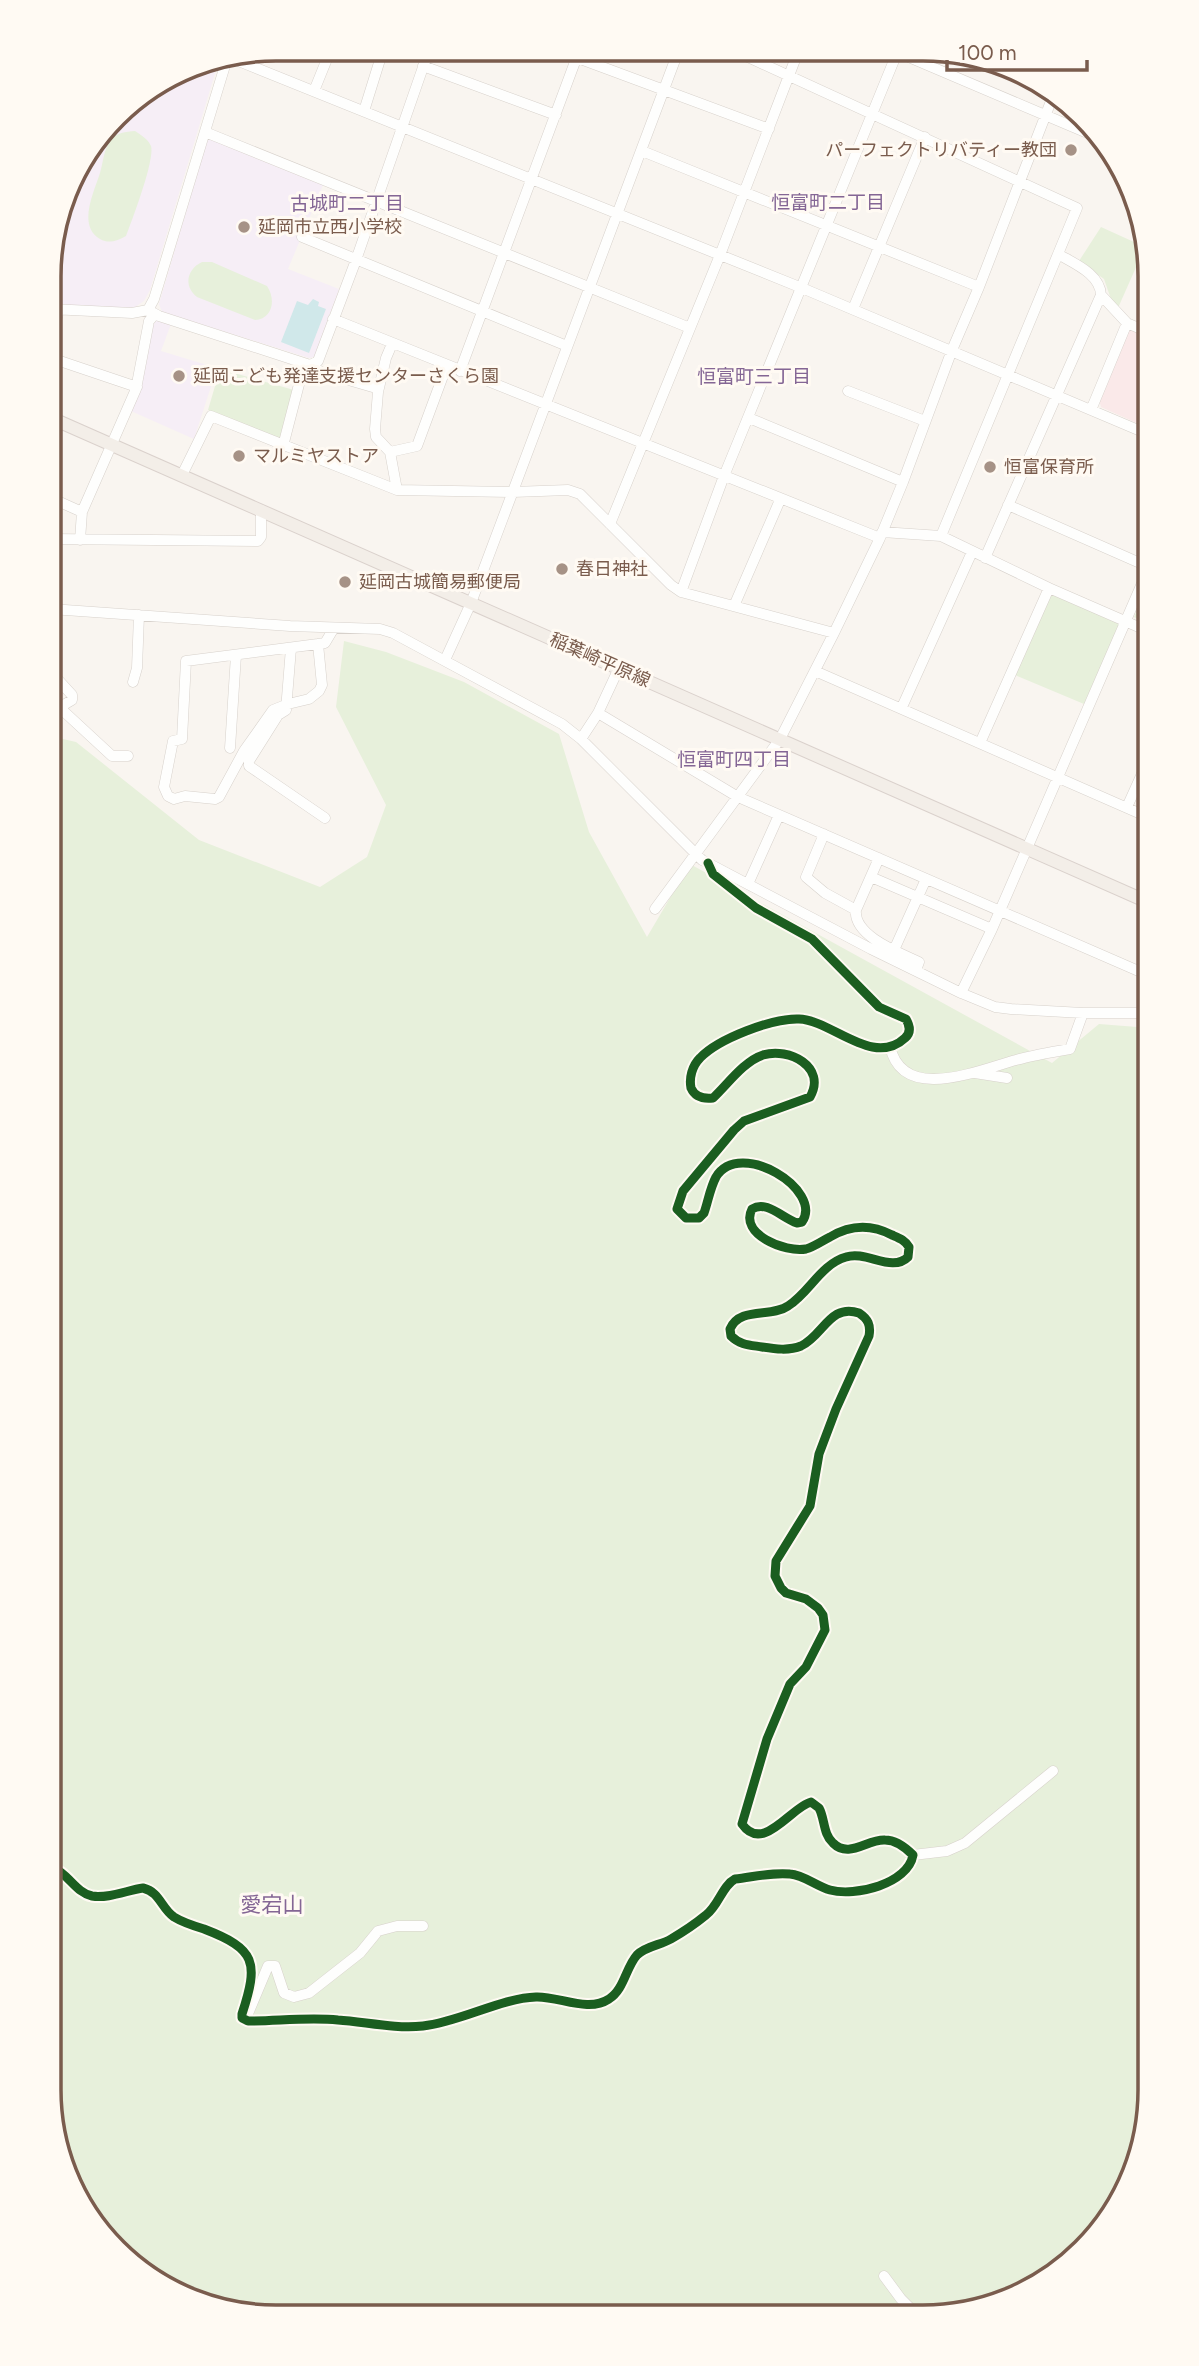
<svg xmlns="http://www.w3.org/2000/svg" width="1199" height="2366" viewBox="0 0 1199 2366" font-family="Figtree,'Noto Sans JP',sans-serif">
	<style>
		.education { fill: #f6eef6 }
		.medical { fill: #fae9e9 }
		.green { fill: #e7f0db }
		.water { fill: #d0e8ea }
		.lines { fill: none; stroke-linecap: round; stroke-linejoin: round }
		.minor-casing { stroke: #d7d1cb; stroke-width: 11 }
		.major-casing { stroke: #dad1cc; stroke-width: 14 }
		.minor { stroke: #fefefd; stroke-width: 10 }
		.major { stroke: #f3eee8; stroke-width: 12 }
		.cycleway-casing { stroke: #fffaf3; stroke-width: 13 }
		.cycleway { stroke: #1b5e20; stroke-width: 9 }
		.poi-dot { fill: #a69286; stroke: #fffaf3; stroke-width: 2.5 }
		.labels { text-anchor: middle; dominant-baseline: central; stroke-width: 6; stroke-linejoin: round; paint-order: stroke }
		.poi-label { font-size: 18px; fill: #7a5c4d; stroke: #fffaf3; text-anchor: start }
		.street-label { font-size: 18px; fill: #7a5c4d; stroke: #fffaf3 }
		.neighbourhood-label { font-size: 19px; fill: #846695; stroke: #fffaf3 }
		.quarter-label { font-size: 21px; fill: #846695; stroke: #fffaf3 }
		.rim { fill: none; stroke: #7a5c4d; stroke-width: 3.5 }
	</style>
	<rect width="100%" height="100%" fill="#f9f5f0"/>
	<path class="education" d="M219,60L150,290L144,301L135,307L125,308L51,304V247L73,176L126,106L190,66Z
		M208,137L323,185L288,269L339,289L314,357L309,358L162,312L159,304Z
		M157,320L171,324L161,351L217,368L194,439L131,411L153,325Z"/>
	<path class="medical" d="M1129,328L1150,337V429L1101,407L1099,399Z"/>
	<path class="green" d="M135,131C141,135 148,139 151,146C155,160 132,220 126,236C117,241 109,244 100,239C77,226 94,192 100,173C103,163 104,149 110,141C116,132 126,132 135,131Z
		M1101,227L1145,247L1118,308L1112,302L1104,279L1079,261Z
		M202,262H212L267,286C276,299 273,319 255,320L197,297C183,286 187,269 202,262Z
		M220,369L294,390L280,439L208,410Z
		M1054,594L1118,622L1119,626L1084,704L1015,675L1050,595Z
		M1144,594L1150,596V625L1134,617Z
		M344,641L386,652L464,682L559,734L589,832L647,937L690,864L1052,1063L1099,1024L1150,1028L1149,2105L1133,2176L1103,2228L1049,2278L995,2305L922,2317L246,2315L189,2300L127,2261L61,2162L49,2089L50,736L76,742L199,840L320,887L367,857L386,805L336,707Z"/>
	<path class="water" d="M313,299L319,302L318,306L326,309L309,353L281,342L297,301L308,305Z"/>
	<g class="lines">
		<g class="minor-casing">
			<path id="minor" d="M559,51L769,129
				M737,52L1077,208L1058,254
				M899,53L1092,135
				M231,58L802,288L1150,435
				M423,66L556,115
				M314,91L331,49
				M364,111L383,50
				M205,132L690,328
				M642,151L979,287
				M302,237L567,346
				M51,309L132,313L148,310L159,316L310,365L321,372L376,388L378,392L375,429L376,437L390,452L397,490
				M853,309L925,137
				M148,310L154,299L227,59
				M333,319L880,538
				M51,341L59,309
				M51,358L137,387
				M460,371L579,51
				M848,391L925,421
				M378,392L386,358L392,344
				M1091,410L1127,323L1150,333
				M749,418L903,482
				M283,446L303,369L318,361L356,260L429,50
				M390,452L417,446L447,365
				M182,475L211,416L397,490L513,492L568,490L580,494L671,585L681,592L834,633
				M51,498L82,512
				M1008,505L1149,567
				M610,524L720,255L798,52
				M882,532L941,536L1049,588L1150,632
				M941,536L1058,254C1075,264 1100,274 1101,295L1127,323
				M51,539L258,541L261,537V510
				M80,540L82,512L136,389L149,321L155,314
				M985,558L1101,295
				M681,592L724,476L897,53
				M734,606L780,500
				M51,609L290,626L380,629L393,633L562,724L581,739L702,860L871,949L961,993L995,1007L1011,1009L1083,1013H1150
				M318,644L186,661L182,739L173,741L164,787L168,796L174,799L185,796L215,799L219,797L244,751L273,710L288,704L309,699L319,691L322,685L318,644L325,643L334,628
				M291,648L286,710L278,715L249,761V766L325,818
				M445,660L471,603L678,52
				M815,671L1150,818
				M133,682L137,668L139,615
				M59,707L112,756H128
				M902,707L972,552
				M50,713L72,700V695L50,671
				M598,713L738,797L1150,976
				M581,739L598,713L619,668
				M980,743L1049,588
				M230,748L236,655
				M1127,807L1150,756
				M824,834L806,877L825,893L856,910L879,858
				M871,877L992,929
				M748,884L779,815
				M655,909L780,739L834,633L880,538L903,482L952,350L979,287L1053,96
				M856,910C853,936 900,953 919,962L916,970
				M894,950L926,879
				M1144,973L1150,959
				M961,993L992,929L1150,565
				M890,1046C902,1104 979,1070 1016,1060C1034,1055 1052,1052 1070,1049L1083,1013
				M975,1073L1007,1078
				M913,1855L947,1851L965,1843L1053,1771
				M49,1867C68,1871 74,1892 92,1896C108,1899 128,1890 143,1888C160,1892 161,1908 174,1917C182,1922 194,1926 204,1929C256,1949 259,1962 242,2014V2018L248,2021C277,2021 309,2017 338,2020C366,2022 395,2029 423,2026C460,2022 501,1998 536,1997C559,1996 588,2013 609,1999C624,1990 626,1967 637,1955C646,1946 661,1945 671,1939C683,1932 695,1924 706,1915C719,1905 722,1886 735,1879C753,1877 772,1872 790,1874C804,1875 816,1886 830,1890C855,1897 908,1884 913,1855C905,1847 896,1840 885,1840C867,1839 849,1859 833,1843C823,1834 825,1819 819,1808L811,1802C791,1807 763,1854 742,1824L767,1739L790,1684L806,1667L825,1630L823,1615L818,1608L806,1599L786,1593L781,1588L775,1576L776,1561L810,1506L819,1454L836,1409L869,1336C871,1325 868,1319 859,1313C830,1303 823,1336 801,1346C789,1351 775,1349 762,1347C750,1345 740,1345 731,1336L730,1329C740,1306 771,1318 788,1306C809,1293 821,1264 846,1257C866,1250 892,1273 908,1257L909,1247C905,1240 899,1238 892,1235C871,1224 850,1225 830,1237C822,1241 814,1247 806,1249C785,1253 739,1234 752,1209C767,1200 782,1218 797,1223L802,1222C824,1190 740,1138 716,1177C710,1188 708,1202 704,1213L699,1218H686L677,1209L683,1191L734,1130L744,1121L810,1097C827,1067 789,1047 763,1055C744,1061 727,1085 713,1098C704,1099 695,1097 691,1088C689,1078 692,1066 700,1058C718,1039 772,1018 799,1019C832,1020 873,1068 905,1038C911,1033 910,1026 906,1019L879,1007L812,939L756,908L713,874L708,863
				M247,2016L268,1966H275L284,1993L294,1997L309,1993L360,1953L378,1931L397,1926H423
				M884,2276L901,2299L919,2317"/>
		</g>
		<g class="major-casing">
			<path id="major" d="M51,418L1150,903"/>
		</g>
		<use href="#minor" class="minor"/>
		<use href="#major" class="major"/>
		<g class="cycleway-casing">
			<path id="cycleway" d="M49,1867C68,1871 74,1892 92,1896C108,1899 128,1890 143,1888C160,1892 161,1908 174,1917C182,1922 194,1926 204,1929C256,1949 259,1962 242,2014V2018L248,2021C277,2021 309,2017 338,2020C366,2022 395,2029 423,2026C460,2022 501,1998 536,1997C559,1996 588,2013 609,1999C624,1990 626,1967 637,1955C646,1946 661,1945 671,1939C683,1932 695,1924 706,1915C719,1905 722,1886 735,1879C753,1877 772,1872 790,1874C804,1875 816,1886 830,1890C855,1897 908,1884 913,1855C905,1847 896,1840 885,1840C867,1839 849,1859 833,1843C823,1834 825,1819 819,1808L811,1802C791,1807 763,1854 742,1824L767,1739L790,1684L806,1667L825,1630L823,1615L818,1608L806,1599L786,1593L781,1588L775,1576L776,1561L810,1506L819,1454L836,1409L869,1336C871,1325 868,1319 859,1313C830,1303 823,1336 801,1346C789,1351 775,1349 762,1347C750,1345 740,1345 731,1336L730,1329C740,1306 771,1318 788,1306C809,1293 821,1264 846,1257C866,1250 892,1273 908,1257L909,1247C905,1240 899,1238 892,1235C871,1224 850,1225 830,1237C822,1241 814,1247 806,1249C785,1253 739,1234 752,1209C767,1200 782,1218 797,1223L802,1222C824,1190 740,1138 716,1177C710,1188 708,1202 704,1213L699,1218H686L677,1209L683,1191L734,1130L744,1121L810,1097C827,1067 789,1047 763,1055C744,1061 727,1085 713,1098C704,1099 695,1097 691,1088C689,1078 692,1066 700,1058C718,1039 772,1018 799,1019C832,1020 873,1068 905,1038C911,1033 910,1026 906,1019L879,1007L812,939L756,908L713,874L708,863"/>
		</g>
		<use href="#cycleway" class="cycleway"/>
	</g>
	<g class="poi-dot">
		<circle cx="1071" cy="150" r="7"/>
		<circle cx="244" cy="227" r="7"/>
		<circle cx="179" cy="376" r="7"/>
		<circle cx="239" cy="456" r="7"/>
		<circle cx="990" cy="467" r="7"/>
		<circle cx="562" cy="569" r="7"/>
		<circle cx="345" cy="582" r="7"/>
	</g>
	<g class="labels">
		<g class="poi-label">
			<text x="1057" y="150" text-anchor="end">パーフェクトリバティー教団</text>
			<text x="258" y="227">延岡市立西小学校</text>
			<text x="193" y="376">延岡こども発達支援センターさくら園</text>
			<text x="253" y="456">マルミヤストア</text>
			<text x="1004" y="467">恒富保育所</text>
			<text x="576" y="569">春日神社</text>
			<text x="359" y="582">延岡古城簡易郵便局</text>
		</g>
		<g class="street-label">
			<text transform="translate(600 660) rotate(24)">稲葉崎平原線</text>
		</g>
		<g class="neighbourhood-label">
			<text x="828" y="202">恒富町二丁目</text>
			<text x="347" y="203">古城町二丁目</text>
			<text x="754" y="376">恒富町三丁目</text>
			<text x="734" y="759">恒富町四丁目</text>
		</g>
		<g class="quarter-label">
			<text x="272" y="1904">愛宕山</text>
		</g>
	</g>
	<path d="M0 0H1199V2366H0ZM276 61H923A215 215 0 0 1 1138 276V2090A215 215 0 0 1 923 2305H276A215 215 0 0 1 61 2090V276A215 215 0 0 1 276 61Z" fill="#fffaf3" fill-rule="evenodd"/>
	<path class="rim" d="M276 61H923A215 215 0 0 1 1138 276V2090A215 215 0 0 1 923 2305H276A215 215 0 0 1 61 2090V276A215 215 0 0 1 276 61Z"/>
	<path d="M947 60v10h140v-10" fill="none" stroke="#7a5c4d" stroke-width="3.5"/>
	<text x="958" y="60" font-size="21" fill="#7a5c4d" stroke="#fffaf3" stroke-width="5" paint-order="stroke">100 m</text>
</svg>
